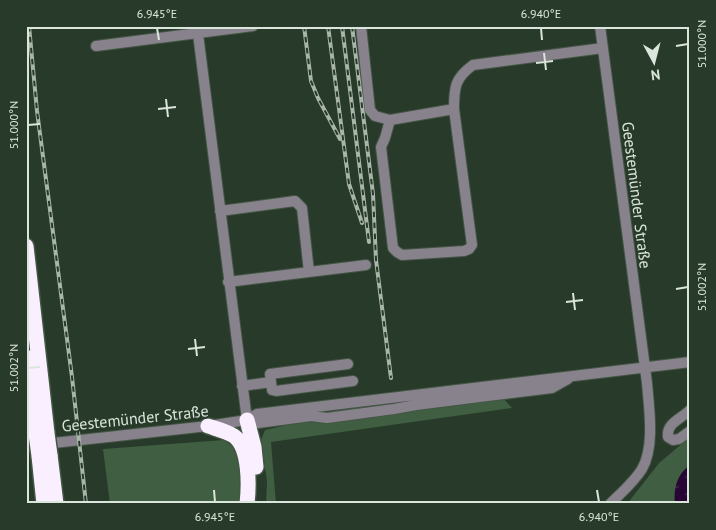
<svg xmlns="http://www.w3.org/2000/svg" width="716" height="530" viewBox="0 0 716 530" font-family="'PT Sans',sans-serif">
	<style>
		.grass { fill: #3f5e42 }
		.water { fill: url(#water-ripples) }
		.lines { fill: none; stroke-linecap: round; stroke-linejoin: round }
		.minor-casing { stroke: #445645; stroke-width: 12 }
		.highway-casing { stroke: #445645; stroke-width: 18 }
		.minor { stroke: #88828c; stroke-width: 10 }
		.highway { stroke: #f9effe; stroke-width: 15 }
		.rail-casing { stroke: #a8b5a9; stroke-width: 4 }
		.rail { stroke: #283a29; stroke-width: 2; stroke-dasharray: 5.5; stroke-linecap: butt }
		.highway-bridge-casing { stroke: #445645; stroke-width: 18; stroke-linecap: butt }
		.highway-bridge { stroke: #f9effe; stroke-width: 15 }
		.ticks { fill: none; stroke: #dae6db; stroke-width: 2 }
		.labels { text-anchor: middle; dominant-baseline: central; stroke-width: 4; stroke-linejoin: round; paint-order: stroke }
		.street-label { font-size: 16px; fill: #dae6db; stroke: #283a29 }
		.neatline { fill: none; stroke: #dae6db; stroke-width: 2 }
		.ticks-label { font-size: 12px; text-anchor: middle; fill: #dae6db }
	</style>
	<defs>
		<pattern id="water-ripples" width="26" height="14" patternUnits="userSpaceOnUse" patternTransform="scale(1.25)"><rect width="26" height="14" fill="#270635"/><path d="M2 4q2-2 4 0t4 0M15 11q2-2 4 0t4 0" fill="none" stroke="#462a52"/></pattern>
	</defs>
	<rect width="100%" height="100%" fill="#283a29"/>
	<path class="grass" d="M503,398L512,408L271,442L276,504H266L267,481L261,440L265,430L308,420Z
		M690,437V504H627L659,463Z
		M224,440L237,450L243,493L241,504H110L103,449Z"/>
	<path class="water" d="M690,465V504H675C673,489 677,474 690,465Z"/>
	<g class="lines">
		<g class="minor-casing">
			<path id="minor" d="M197,26L247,420
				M361,26L370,110L375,116L390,120L385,138L381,147L393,248L397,252L402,255L464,251L469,249L472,245L454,109
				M600,26L647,383C649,408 655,447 642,469C634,482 621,493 610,504
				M96,46L253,26
				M390,120L454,109C454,87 455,78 473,65L603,48
				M220,211L295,201L302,208L309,272
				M228,282L366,265
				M271,382L270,374L348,364
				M242,386L271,382L272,390L276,391L353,381
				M690,410C681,419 666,423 668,437L673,440L679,439L690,431
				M247,420L258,423L311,416L327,418L394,409L416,405L552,388L568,379
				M26,446L208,426L247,420L257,414L690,362"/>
		</g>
		<g class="highway-casing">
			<path id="highway" d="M26,246L47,433
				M26,357L36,434
				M247,420L254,447L256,467
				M208,426C217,429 226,431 234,436C250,448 249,486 247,504
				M50,455L56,504
				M39,456L44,504"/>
		</g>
		<use href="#minor" class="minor"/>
		<use href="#highway" class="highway"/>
		<g class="rail-casing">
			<path id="rail" d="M29,26L37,111L72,377L86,504
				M304,26L311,81L318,98L340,139
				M328,26L349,184L362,223
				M342,26L369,242
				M352,26L373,194L376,260L391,378"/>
		</g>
		<use href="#rail" class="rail"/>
		<g class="highway-bridge-casing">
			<path id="highway-bridge" d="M47,433L50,455
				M36,434L39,456"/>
		</g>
		<use href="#highway-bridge" class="highway-bridge"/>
	</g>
	<path class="ticks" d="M157,28L159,40M541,28L542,40M676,46L688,44M544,53L546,70M536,63L553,61M166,99L168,117M158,109L176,107M28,125L40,124M676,289L688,287M573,293L575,310M566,302L583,300M195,339L197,356M188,349L205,347M28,368L40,367M214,490L215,502M597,490L599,502"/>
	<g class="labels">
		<g class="street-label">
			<text transform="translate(637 195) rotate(83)">Geestemünder Straße</text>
			<text transform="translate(135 418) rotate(-6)">Geestemünder Straße</text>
		</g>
	</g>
	<rect width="716" height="530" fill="none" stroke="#283a29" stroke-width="55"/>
	<g transform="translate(654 62) rotate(173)" stroke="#283a29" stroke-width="4" paint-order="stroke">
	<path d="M0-4L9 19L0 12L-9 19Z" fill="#dae6db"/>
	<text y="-8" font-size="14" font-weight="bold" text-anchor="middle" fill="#dae6db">N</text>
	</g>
	<rect x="28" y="28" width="660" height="474" class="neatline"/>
	<g class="ticks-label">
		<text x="157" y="18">6.945°E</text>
		<text x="541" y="18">6.940°E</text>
		<text transform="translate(702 44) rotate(-90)" y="4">51.000°N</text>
		<text transform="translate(14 125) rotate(-90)" y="4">51.000°N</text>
		<text transform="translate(702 287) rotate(-90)" y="4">51.002°N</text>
		<text transform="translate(14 368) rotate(-90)" y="4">51.002°N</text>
		<text x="215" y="521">6.945°E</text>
		<text x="599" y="521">6.940°E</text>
	</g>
</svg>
